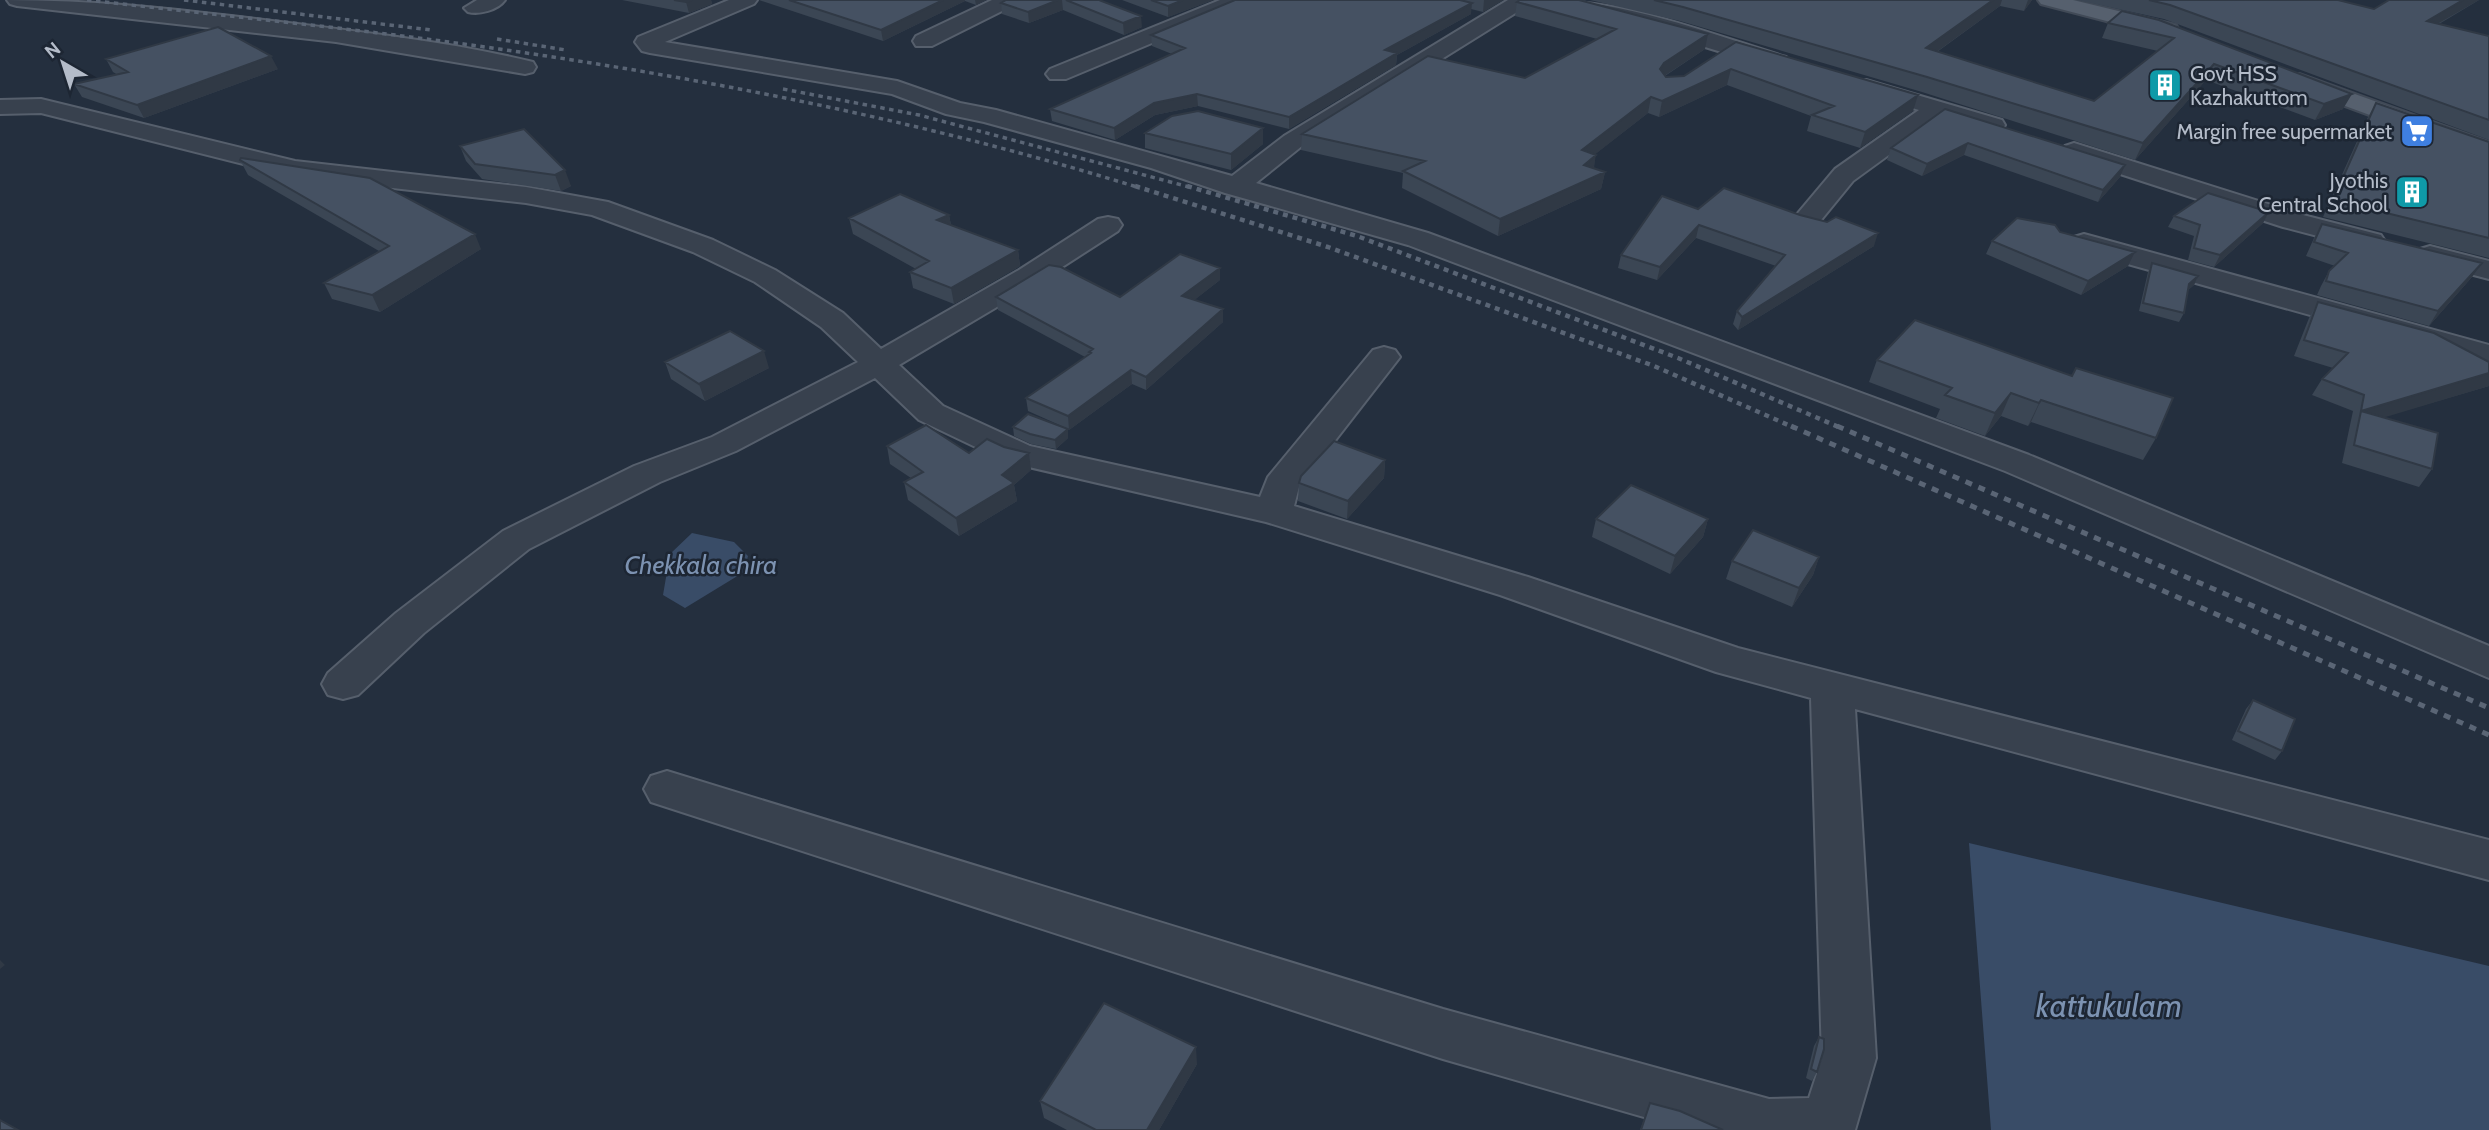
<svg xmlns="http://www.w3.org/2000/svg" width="2489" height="1130" viewBox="0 0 2489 1130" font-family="Cabin,sans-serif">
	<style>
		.water { fill: #394c67 }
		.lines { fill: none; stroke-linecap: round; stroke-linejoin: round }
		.minor-casing { stroke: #565f6c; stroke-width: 4 }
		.major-casing { stroke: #414a57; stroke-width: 4 }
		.minor { fill: #38414e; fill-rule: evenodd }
		.major { fill: #56606e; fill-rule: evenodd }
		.rail-far2 { stroke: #5a6575; stroke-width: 3.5; stroke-dasharray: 4.5 4.5; stroke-linecap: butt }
		.rail-far1 { stroke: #5a6575; stroke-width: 4.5; stroke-dasharray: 5 5; stroke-linecap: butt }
		.rail { stroke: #5a6575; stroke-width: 5; stroke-dasharray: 7 7; stroke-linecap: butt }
		.wall { fill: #3b4654 }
		.shaded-wall { fill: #303945 }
		.building { fill: #455162; stroke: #303945; stroke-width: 2 }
		.labels { text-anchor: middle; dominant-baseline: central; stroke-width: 5; stroke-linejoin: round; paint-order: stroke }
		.far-poi-label { font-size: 21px; fill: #b4bcc9; stroke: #1d2633; text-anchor: end }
		.water-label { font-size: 26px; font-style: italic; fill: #7c92b1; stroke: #1d2633 }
		.near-water-label { font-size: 32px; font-style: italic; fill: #7c92b1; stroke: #1d2633 }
	</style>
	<rect width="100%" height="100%" fill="#242f3e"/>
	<path class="water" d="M692,533L734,542L748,556L744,572L685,608L663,595L670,554Z
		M1969,843L2489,966V1130H1991Z"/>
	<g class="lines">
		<g class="minor-casing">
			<path id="minor" d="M7,0C104,0 201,12 297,24C376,34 456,43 533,62L536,67L533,72L525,74L336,42L17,6L10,4Z
				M477,0H505C498,10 479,15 468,12L464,8Z
				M729,0H757L754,4L665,42L897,81L960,103L996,110L1232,176L1284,136L1508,0H1533L1530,4L1302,146L1256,183L1428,233L2029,455L2489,646V678L2005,471L1408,245L1225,193L1151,168L984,122L946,114L892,94L650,53L642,51L635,42L638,37Z
				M992,0H1019L1016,4L932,46H916L913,41L916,36Z
				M1220,0H1239L1241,3L1238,7L1066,79H1050L1046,74L1050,69Z
				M1544,0C1625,0 1708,33 1786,57L1789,62L1786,67H1770L1663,34L1547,4Z
				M1866,80L2002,120L2005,125L2002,130L1993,132L1941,117L1853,181L1817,225L1807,227L1797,225L1793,219L1835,169L1919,110L1858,92L1854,87L1858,82Z
				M41,99L295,161L526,187L608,202L713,240L775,270L843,313L881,349L1019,270L1098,219L1108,217L1118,219L1122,225L1118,231L1039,282L899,365L943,406L1030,446L1260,497L1268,477L1373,350L1384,347L1395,350L1400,357L1299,487L1294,506L1528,577L1738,648L2489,840V880L1855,709L1876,1058L1855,1130H1689L1443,1059L651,802L644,789L651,776L667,771L1443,1009L1769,1099L1809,1098L1822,1058L1811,698L1716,672L1500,595L1266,522L1007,462L919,420L875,378L736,451L660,482L529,549L424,633L358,695L343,699L328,695L322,684L328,673L396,613L503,531L634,466L712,437L858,362L821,327L755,282L693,252L592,215L526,203L295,177L41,113L0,114V100Z
				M2074,143L2303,215L2381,235L2385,241L2381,247L2371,250L2283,227L2065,156L2061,151L2065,146Z
				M2084,234L2489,345V365L2074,249L2070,243L2074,237Z
				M2430,246L2489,261V279L2420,261L2416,255L2420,249Z"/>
		</g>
		<g class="major-casing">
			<path id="major" d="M2038,0H2073L2176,25L2179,30L2176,35L2168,37L2041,4Z
				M2299,74L2489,142V159L2291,86L2287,81L2291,76Z"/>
		</g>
		<use href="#minor" class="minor"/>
		<use href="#major" class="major"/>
		<path class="rail-far2" d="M87,0C224,16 362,29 499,49C715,80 932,123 1140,188
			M184,0L431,30
			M497,39L566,50
			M783,89L919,115L1193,188"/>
		<path class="rail-far1" d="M1135,186L1328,247L1654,366L1795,428
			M1187,186L1357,236L1678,358L1841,428"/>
		<path class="rail" d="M1791,426L2489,735
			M1837,426L2489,708"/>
	</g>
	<path class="wall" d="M622,0H711L712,4L689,13Z
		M759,0H986L976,5L965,1L883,41Z
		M1006,0H1099L1142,27L1124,35L1063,10L1029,23L1002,14L1001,3Z
		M1122,0H1213L1168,17Z
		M1235,0H1503L1483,12L1471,9V14L1397,55L1396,65L1289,129L1198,106L1155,115L1115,140L1052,121L1050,109L1172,54L1152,46L1151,35Z
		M1590,0H2032L2024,11L2000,6L1937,52L2094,101L2158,51L2102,38L2108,23L2122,11L2343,109L2315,120L2206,80L2135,160L1922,92L1680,21Z
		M2077,0H2338L2374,9L2479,0L2439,24L2489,36V140L2164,19Z
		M1517,2L1705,49L1665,76L1666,77L1684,76L1736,42L1913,111L1860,148L1807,131L1811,116L1727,85L1659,117L1648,113L1595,154L1594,168L1605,172L1601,189L1498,236L1402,188L1403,173L1301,150L1302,134L1525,78L1597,39L1515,16Z
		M106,59L278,69L144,118L82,97L74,84L118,75L113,72Z
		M2376,103L2489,142V258L2323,217L2367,119Z
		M1945,109L2120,177L2098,202L1964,155L1922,176L1887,160L1891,148Z
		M524,129L571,186L561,191L482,179L466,161L460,146Z
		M1145,133L1263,144L1231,170L1145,148Z
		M240,160L481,249L380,312L332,299L324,283L379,251L248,175Z
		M1698,209L1874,246L1738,330L1733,324L1737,311L1776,266L1696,238L1657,280L1618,268L1621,255Z
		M2269,212L2263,223L2214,267L2188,260L2194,236L2168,227L2174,216Z
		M949,215L951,225L1018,250L1020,266L954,304L913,288L910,272L916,269L853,234L849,218Z
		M2322,224L2482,263L2472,277L2429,326L2317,295L2321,286L2329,271L2335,266L2306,256L2314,238Z
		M2060,232L2135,252L2128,266L2081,295L1986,254L1992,241Z
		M2152,263L2198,276L2194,285L2188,290L2184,313L2179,322L2139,311L2148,272Z
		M1220,280L1194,300L1223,322L1146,390L1132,384L1069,430L1068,429V438L1056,449L1031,444L1014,436L1013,427L1066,428L1028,411L1026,398L1085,357L998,310L996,297H1120Z
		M2318,302L2489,362V386L2383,417L2432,469L2419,487L2342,463L2353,411L2312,395L2322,379L2333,368L2294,356L2309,318Z
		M1877,360L2072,376L2156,438L2143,460L2031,422L2028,426L2001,416L1985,436L1936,418L1940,409L1869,382Z
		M665,362L769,368L705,401L671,379Z
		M887,446L969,453L1004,447L1029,453L1031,470L1014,485L1017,501L959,536L908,500L904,482L911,478L890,464Z
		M1385,460L1384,478L1347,519L1298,501L1299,483Z
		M1596,519H1708L1703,537L1670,574L1592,537Z
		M1819,557L1813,575L1792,607L1726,579L1732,561Z
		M2253,700L2282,751L2275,760L2232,740L2246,709Z
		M1819,1037L1817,1072L1812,1081L1806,1078L1814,1046Z
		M1197,1064L1159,1130H1067L1044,1118L1040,1101Z
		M1650,1103L1723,1130H1640Z"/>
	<path class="shaded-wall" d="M692,0H711L712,4L689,13L686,2Z
		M943,0H965V1L883,41L881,30Z
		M975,0H986L976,5Z
		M1058,0H1062L1063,10L1029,23L1028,12Z
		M1183,0H1213L1168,17V6Z
		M1484,0H1503L1483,12Z
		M1993,0H2002L2000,6L1921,63L1926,48Z
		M2028,0H2032L2024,11Z
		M2463,0H2479L2418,35L2427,21Z
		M1472,3L1471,14L1397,55L1396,65L1289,129V117L1385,50Z
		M1141,16L1142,27L1124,35L1123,23Z
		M1708,34L1705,49L1661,78L1660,69L1664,63Z
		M271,56L278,69L144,118L137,105Z
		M2214,64L2206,80L2135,160L2143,143Z
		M1731,69L1727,85L1659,117L1662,101Z
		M1197,94L1198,106L1155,115L1115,140L1114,128L1154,103Z
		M2352,94L2343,109L2315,120L2324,104Z
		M1918,95L1913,111L1860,148L1865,132Z
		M1651,97L1648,113L1579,167L1582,150Z
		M1263,128V144L1231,170V154Z
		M1968,143L1964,155L1922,176L1927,164Z
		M1596,155L1593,171L1584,165Z
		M2125,165L2120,177L2098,202L2103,190Z
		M565,170L571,186L561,191L555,175Z
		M1605,172L1601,189L1498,236L1500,219Z
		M2269,212L2263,223L2214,267L2220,255Z
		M949,215L952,231L937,220Z
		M1699,225L1696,238L1657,280L1660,267Z
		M1878,233L1874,246L1738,330L1742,317Z
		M475,234L481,249L380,312L372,295Z
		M1018,250L1020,266L954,304L951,288Z
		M2135,252L2128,266L2081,295L2088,281Z
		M2482,263L2472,277L2429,326L2438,311Z
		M1220,268V280L1183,309L1182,296Z
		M2198,276L2194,285L2185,293L2189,284Z
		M1223,309V322L1146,390V377Z
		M764,351L769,368L705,401L699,384Z
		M1131,370L1132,384L1069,430L1068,416Z
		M2489,373V386L2359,425L2361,411L2350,427L2361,411Z
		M2011,393L2001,416L1985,436L1995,413Z
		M2041,400L2031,422L2028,426L2039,403Z
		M1068,429V438L1056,449L1055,440Z
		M1029,453L1031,470L1014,485L1017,501L959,536L956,518L1002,475Z
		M1385,460L1384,478L1347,519L1348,501Z
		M1708,519L1703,537L1670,574L1675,556Z
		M1819,557L1813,575L1792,607L1799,588Z
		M0,960L5,965L0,969Z
		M1196,1047L1197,1064L1159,1130H1147Z"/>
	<path class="building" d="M674,0H692L686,2Z
		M789,0H943L881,30Z
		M1006,0H1058L1028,12L1001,3Z
		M1066,0H1099L1141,16L1123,23Z
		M1151,0H1183L1168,6Z
		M1235,0H1460L1472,3L1385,50L1397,53L1289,117L1197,94L1154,103L1114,128L1050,109L1185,48L1151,35Z
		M1520,0H1579L1708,34L1664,63L1660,69L1666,77L1684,76L1736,42L1918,95L1865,132L1812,115L1834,106L1731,69L1662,101L1651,97L1582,150L1596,155L1584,165L1605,172L1500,219L1403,171L1425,161L1302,134L1428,56L1525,78L1616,29L1517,2Z
		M1654,0H1993L1926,48L2094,101L2174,38L2108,23L2122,11L2159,20L2352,94L2324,104L2214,64L2143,143L1927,77L1683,7Z
		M2149,0H2338L2374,9L2389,0H2463L2427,21L2489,36V120L2170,5Z
		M218,27L271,56L137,105L74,84L128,72L106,59Z
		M2376,103L2489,142V238L2333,200Z
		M1945,109L2125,165L2103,190L1968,143L1927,164L1891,148Z
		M1198,111L1263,128L1231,154L1145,133L1172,116Z
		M524,129L565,170L555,175L475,164L460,146Z
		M241,158L370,178L475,234L372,295L324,283L389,246L240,160Z
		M1724,188L1800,215L1827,222L1836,217L1878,233L1742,317L1737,311L1785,255L1699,225L1660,267L1621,255L1662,196L1698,209Z
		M2208,193L2269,212L2220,255L2194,248L2200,225L2174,216Z
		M900,194L949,215L937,220L1018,250L951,288L910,272L929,261L849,218Z
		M2017,218L2055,225L2060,232L2135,252L2088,281L1992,241Z
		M2322,224L2482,263L2438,311L2326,281L2329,271L2348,253L2314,242Z
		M1180,254L1220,268L1182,296L1223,309L1146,377L1131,370L1068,416L1026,398L1091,353L1089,352L1093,349L996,297L1049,265L1061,267L1120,297Z
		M2152,263L2198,276L2189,284L2184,313L2143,303Z
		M2318,302L2434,333L2489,362V373L2361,411L2364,395L2322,379L2348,353L2304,340Z
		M1915,320L2072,376L2076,368L2173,398L2156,438L2041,400L2039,403L2011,393L1995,413L1945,395L1952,388L1877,360Z
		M730,331L764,351L699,384L665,362Z
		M2361,411L2438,433L2432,469L2354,445Z
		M1028,414L1068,429L1055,440L1030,434L1013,427Z
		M926,425L969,453L987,439L1004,447L1029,453L1002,475L1014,483L956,518L904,482L923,472L887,446Z
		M1334,441L1385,460L1348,501L1299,483L1301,476Z
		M1631,485L1708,519L1675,556L1596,519Z
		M1753,530L1819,557L1799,588L1732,561Z
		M2253,700L2295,719L2282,751L2238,731Z
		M1104,1003L1196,1047L1147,1130H1096L1040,1101Z
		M1819,1037L1824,1039V1049L1817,1072L1811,1069Z
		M1650,1103L1680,1111L1723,1130H1641Z
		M0,1120L18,1130H0Z"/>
	<defs>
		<g id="building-square" transform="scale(1.75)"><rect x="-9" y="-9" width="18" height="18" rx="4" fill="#0f9aa8" stroke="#1d2633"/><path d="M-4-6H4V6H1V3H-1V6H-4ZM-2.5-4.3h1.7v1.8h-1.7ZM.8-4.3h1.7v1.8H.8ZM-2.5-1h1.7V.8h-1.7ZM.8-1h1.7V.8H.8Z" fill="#fff"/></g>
		<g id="supermarket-square" transform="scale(1.75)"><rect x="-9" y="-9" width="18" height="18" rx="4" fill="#3f7fe0" stroke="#1d2633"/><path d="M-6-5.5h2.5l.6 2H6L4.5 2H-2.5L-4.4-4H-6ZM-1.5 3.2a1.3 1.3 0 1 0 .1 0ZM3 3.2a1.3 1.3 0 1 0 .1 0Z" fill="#fff"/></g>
	</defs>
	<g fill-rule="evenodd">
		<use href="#building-square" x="2165" y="85"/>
		<use href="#supermarket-square" x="2417" y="131"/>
		<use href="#building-square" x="2412" y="192"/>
	</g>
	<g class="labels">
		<g class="far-poi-label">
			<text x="2190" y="73" text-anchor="start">Govt HSS<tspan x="2190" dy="24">Kazhakuttom</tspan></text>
			<text x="2392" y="131">Margin free supermarket</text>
			<text x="2388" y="180">Jyothis<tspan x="2388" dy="24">Central School</tspan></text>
		</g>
		<g class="water-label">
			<text x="701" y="565">Chekkala chira</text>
		</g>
		<g class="near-water-label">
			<text x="2109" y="1005">kattukulam</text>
		</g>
	</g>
	<g transform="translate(63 63) rotate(321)" stroke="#1d2633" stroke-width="5" paint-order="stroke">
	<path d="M0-5L12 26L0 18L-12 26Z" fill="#b4bcc9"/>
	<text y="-10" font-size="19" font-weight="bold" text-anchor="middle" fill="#b4bcc9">N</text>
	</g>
</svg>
